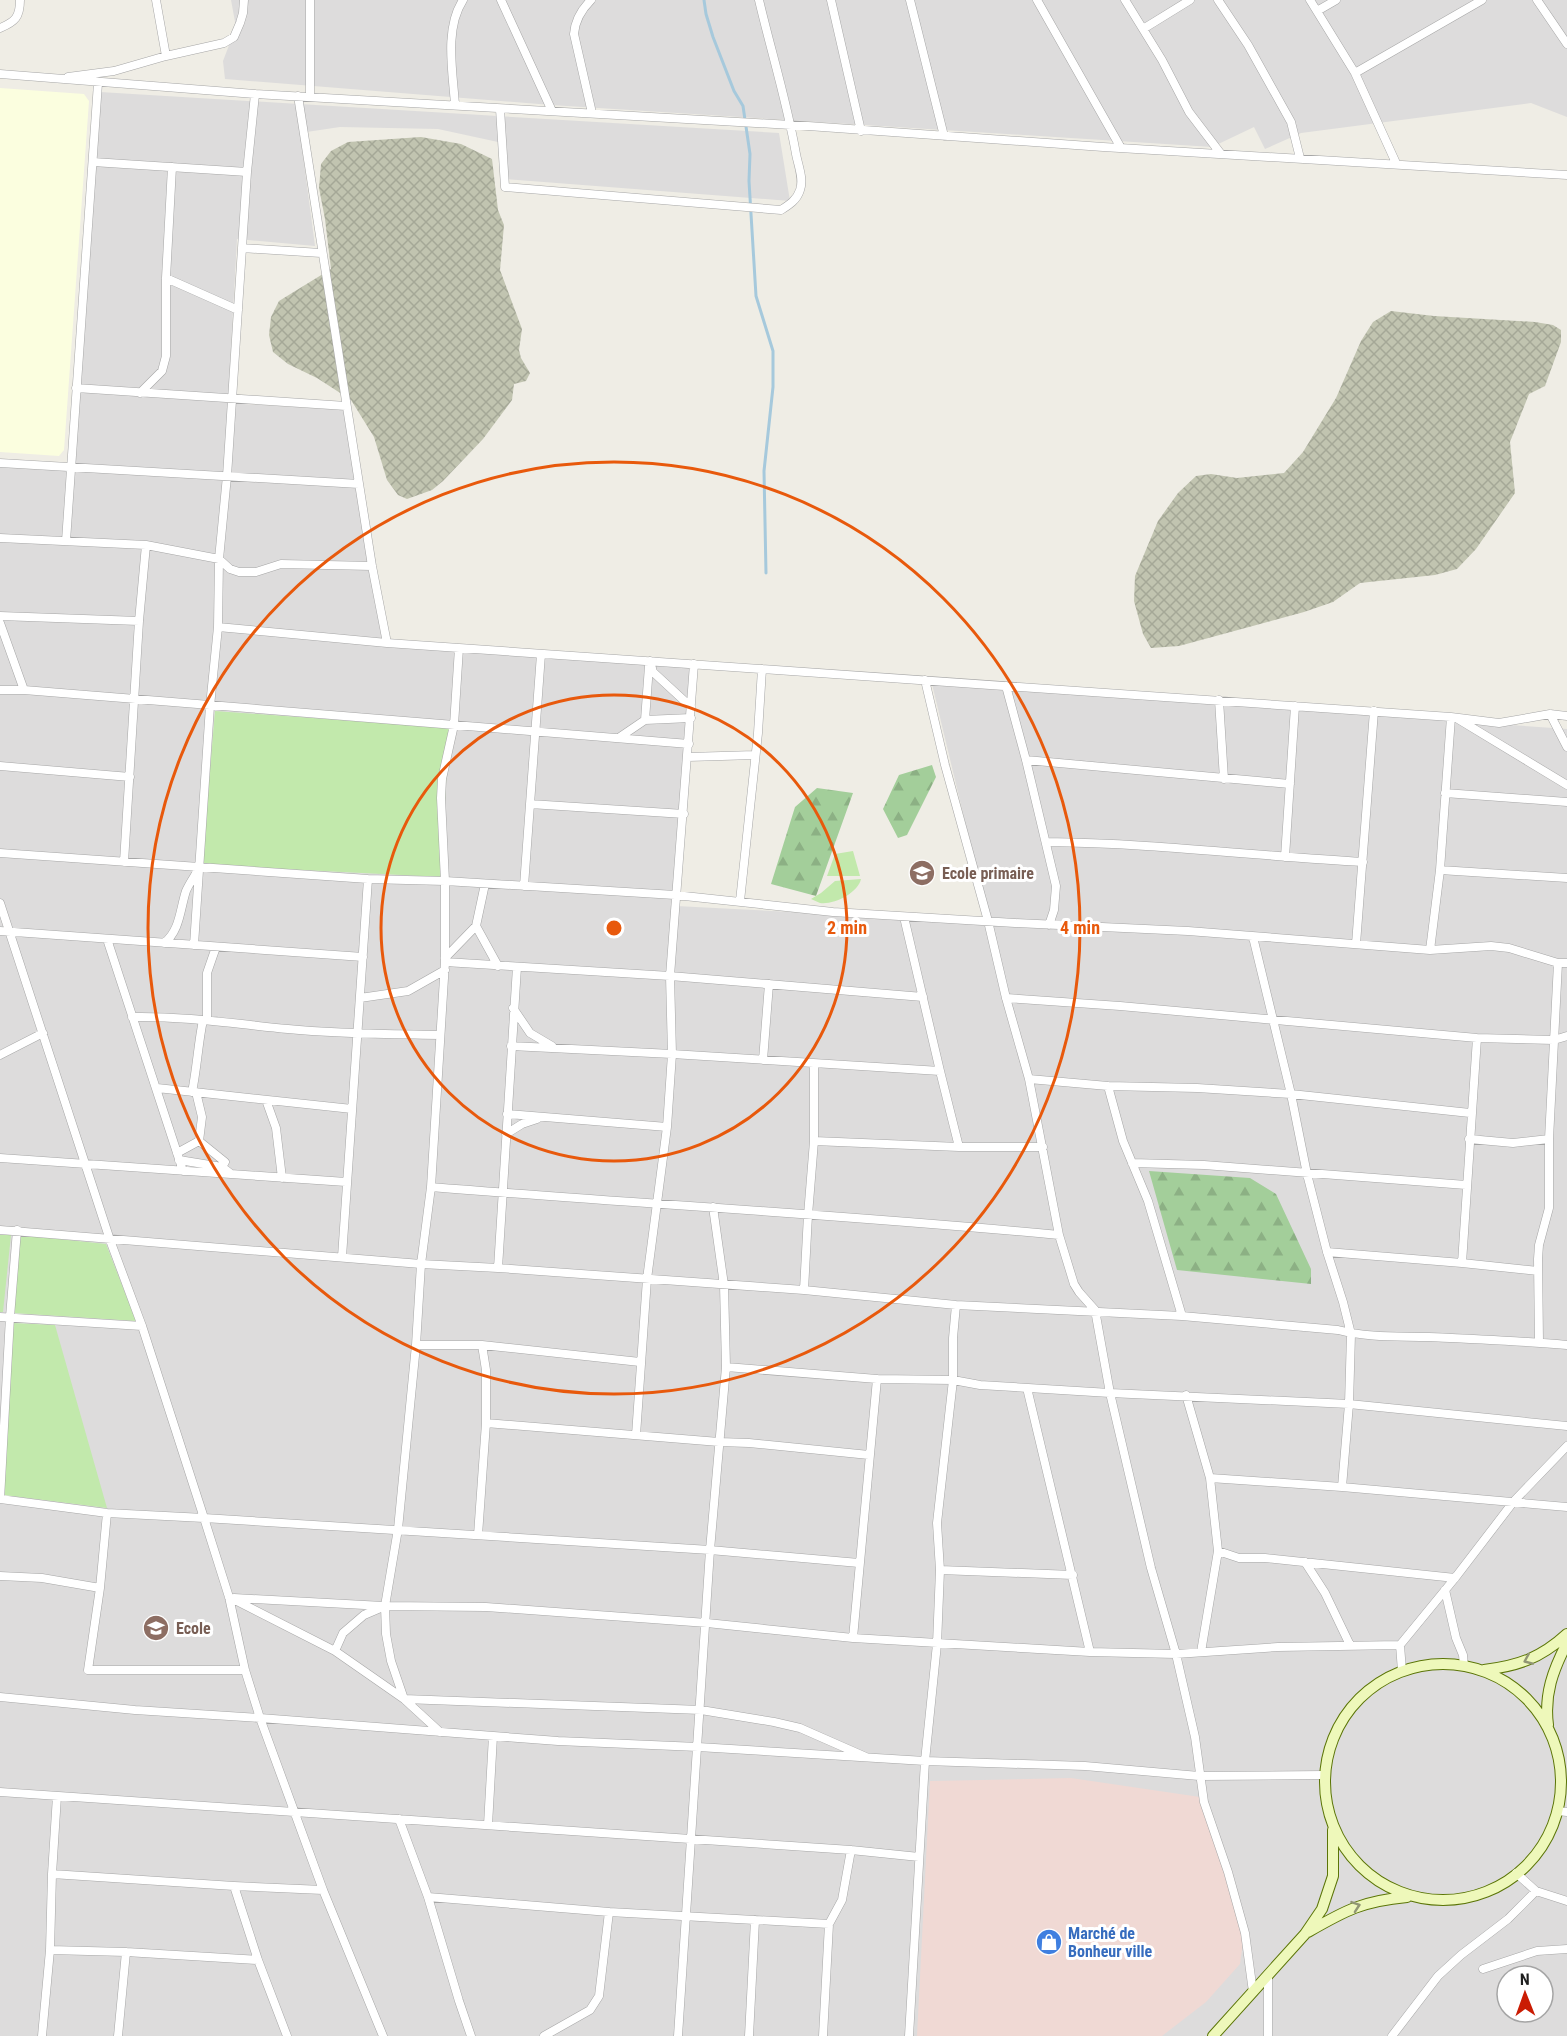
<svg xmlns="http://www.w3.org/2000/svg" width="1567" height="2036" viewBox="0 0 1567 2036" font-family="'Roboto Condensed',sans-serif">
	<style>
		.residential { fill: #dddcdc; fill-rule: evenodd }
		.commercial { fill: #f0d9d4 }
		.education { fill: #fbfedf }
		.construction { fill: url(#construction-cross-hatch) }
		.grass { fill: #c2e9ac }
		.forest { fill: url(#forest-firs) }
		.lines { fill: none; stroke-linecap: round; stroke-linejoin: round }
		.stream { stroke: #a6c9dc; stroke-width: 3 }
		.street-casing { stroke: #a6a6a6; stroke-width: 9 }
		.secondary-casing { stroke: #5b7507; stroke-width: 12 }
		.street { stroke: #fff; stroke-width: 8 }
		.secondary { stroke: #eef8ba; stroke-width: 10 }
		.oneway { stroke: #919674 }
		.ring { fill: none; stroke: #e8590c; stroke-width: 3 }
		.labels { text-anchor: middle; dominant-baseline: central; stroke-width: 6; stroke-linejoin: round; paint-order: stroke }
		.education-label { font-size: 16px; font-weight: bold; fill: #785e54; stroke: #fff; text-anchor: start }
		.shop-label { font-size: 16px; font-weight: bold; fill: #366cbe; stroke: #fff; text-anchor: start }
		.centre { fill: #e8590c; stroke: #fff; stroke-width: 3 }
		.ring-label { font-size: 18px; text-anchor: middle; font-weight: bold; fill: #e8590c; stroke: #fff; stroke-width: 6; stroke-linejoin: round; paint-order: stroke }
	</style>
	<defs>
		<pattern id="construction-cross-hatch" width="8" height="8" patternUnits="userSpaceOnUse" patternTransform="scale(1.5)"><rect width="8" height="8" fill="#c1c4b0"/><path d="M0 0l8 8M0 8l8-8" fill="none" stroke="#a5a897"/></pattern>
		<pattern id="forest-firs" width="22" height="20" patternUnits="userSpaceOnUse" patternTransform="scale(1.5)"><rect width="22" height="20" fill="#a3ce9a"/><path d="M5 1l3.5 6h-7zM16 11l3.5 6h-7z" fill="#8cb084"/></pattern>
	</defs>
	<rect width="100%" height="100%" fill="#efede5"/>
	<path class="residential" d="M231,0H1567V117L1531,103L1301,133L1265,149L1254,127L1212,147L551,105L225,79L223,61L236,27Z
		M100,92L779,133L790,201L504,179L498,142L438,129L340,127L300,133L315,246L237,239L228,403L345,410L386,641L692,668L676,906L989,922L932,684L1567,729V2036H0V459L71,466ZM1507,1976H1543V2012H1507Z"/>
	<path class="commercial" d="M1071,1778L1200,1797L1244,1936L1240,1964L1206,2002L1162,2036H917L930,1781Z"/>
	<path class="education" d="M0,88L84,94L89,101L64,450L59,456L0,452Z"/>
	<path class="construction" d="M421,137L461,144L492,159L498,210L504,225L500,270L522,329L519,350L521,358L530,373L526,381L514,384L512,400L483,439L443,481L432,490L407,499L398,495L387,480L374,437L351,400L317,378L288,364L273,352L269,335L271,317L279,301L331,269L325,219L319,188L321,164L331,151L348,142Z
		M1391,311L1434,316L1535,322L1553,325L1561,330V342L1545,386L1529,394L1510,442L1515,493L1476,549L1457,569L1435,575L1360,583L1333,602L1304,612L1179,646L1151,648L1143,634L1134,601L1135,576L1158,521L1178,493L1196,476L1211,474L1237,478L1284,473L1303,452L1336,398L1361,341L1373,322Z"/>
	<path class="grass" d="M215,711L449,728L441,877L202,865Z
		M853,851L860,876H827L835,854Z
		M861,879C858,893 834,905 820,903C817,902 814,900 811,899L821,893L835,881Z
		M0,1235H11L3,1312H0Z
		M20,1235L106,1244L136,1321L13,1313Z
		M12,1323L55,1325L107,1508L4,1495Z"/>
	<path class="forest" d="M932,765L936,777L907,835L898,838L883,809L899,775Z
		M817,788L853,793L816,896L771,884L795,807Z
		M1149,1171L1250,1178L1276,1194L1311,1269V1284L1177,1270Z"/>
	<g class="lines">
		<path class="stream" d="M704,0L706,14L713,37L734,91L743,106L750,154L749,181L756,296L773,351V387L764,471L766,573"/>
		<g class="street-casing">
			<path id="street" d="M156,0L166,56
				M310,0V96
				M501,0L552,111
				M591,0C581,10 575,20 574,34L592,113
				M831,0L861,131
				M910,0L944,136
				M1037,0L1121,148
				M1125,0L1162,60L1189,112L1221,154
				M1218,0L1248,45L1291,122L1300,158
				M1310,0L1355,73L1396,163
				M1537,0L1567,44
				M1317,11L1336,0
				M0,28C15,22 20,17 20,0
				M1143,29L1190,0
				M1355,73L1482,0
				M0,74L255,94L808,126L1103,147L1567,175
				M68,77L114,71L166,56L224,43L234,37L240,23L243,13L244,0
				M298,96L372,566L387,643
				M455,105C453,73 444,29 463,0
				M500,109L505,187L781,210C789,205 797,200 800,190C804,179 798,165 796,154C787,102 771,51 759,0
				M93,162L247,172
				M242,248L321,253
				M166,278L238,310
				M76,388L346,406
				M140,393L162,371L166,356V278L172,167
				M0,463L359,484
				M0,538L146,545L219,559L230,569L239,572H256L281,564L372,566
				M66,541L98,83
				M0,616L139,621
				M0,623L24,690
				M218,627L387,643L1451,717L1499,723L1550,714L1567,716
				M459,648L454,725L442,779L441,798L445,881V962L431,1187L421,1264L416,1345L398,1529L385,1606L386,1634L391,1661L404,1699L701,1710L774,1722L800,1728L866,1757
				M650,661L653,672L691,707
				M925,680L945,765L988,921L1006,998L1029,1079L1059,1235L1074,1284L1079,1292L1095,1310L1110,1393L1151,1568L1176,1654L1195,1737L1204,1802L1228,1872L1245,1933L1253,1992
				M1006,686L1026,760L1056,886L1054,910L1049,925
				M0,690H24C245,708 467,724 689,744
				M1219,700L1224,779
				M1550,714L1567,747
				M1458,719L1567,785
				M645,720L649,666
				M620,737L645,720L691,718
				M688,757L755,755
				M1026,760L1290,784
				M0,766L130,777
				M1445,793L1567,802
				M530,804L684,814
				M1046,842C1152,843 1257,856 1363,862
				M0,853L368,879L445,881L675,895L833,912L1015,923L1188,931L1430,950L1491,946L1509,948L1558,963H1567
				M1285,857L1295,706
				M124,862L139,621L146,545
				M1440,870L1567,878
				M524,886L541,654
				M740,901L758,733L762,669
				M0,903L110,1240L142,1326L204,1518L229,1597L245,1670L260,1718L323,1890L383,2036
				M904,917L940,1071L959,1147
				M476,926L498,966
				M0,931L363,957
				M1253,937L1291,1094L1307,1174L1327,1252L1343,1302L1351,1334L1349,1404L1342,1487
				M107,939L183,1171
				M164,943C180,931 180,909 186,891C189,884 194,877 198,870
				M1356,944L1374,711
				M194,945L210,706L218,627L219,559L227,476L247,172L255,94
				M1430,950L1440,870L1451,717
				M445,958L476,926L485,884
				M445,962L670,976L923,997
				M360,998L408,991L445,970
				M1006,998L1120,1006L1477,1038L1554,1040L1567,1036
				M513,1008L530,1033L552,1046
				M132,1017C185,1016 236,1024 288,1029C339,1034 389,1034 440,1035
				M207,1020V973L216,947
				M511,1046L672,1054L940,1071
				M0,1055L43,1033
				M763,1060L769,984
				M1029,1079L1108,1086L1197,1088L1291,1094L1470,1113
				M1108,1086L1123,1141L1148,1201L1182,1316
				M157,1088L352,1109
				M192,1092C197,1068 198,1044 203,1020
				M266,1100L276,1128L282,1178
				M507,1114L667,1127
				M506,1134L522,1124L537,1119
				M1469,1139L1513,1143L1549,1139
				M199,1141L225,1162L222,1167L230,1173
				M814,1141L959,1147H1043
				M177,1153L199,1141L202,1117L196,1092
				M0,1158L346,1182
				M179,1160L222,1167
				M1132,1163L1204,1165L1466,1185
				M431,1187C640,1204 850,1215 1059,1235
				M0,1230L421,1264L498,1268L804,1290L956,1305L1182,1316L1338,1330C1369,1338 1398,1336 1429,1337C1475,1339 1521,1341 1567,1345
				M1327,1252L1462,1263L1538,1271
				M342,1257L368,879
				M1462,1263L1477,1038
				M498,1268L517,967
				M804,1290L808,1215L814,1141V1064
				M0,1317L142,1326
				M1539,1342L1538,1259L1539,1245L1549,1208V1139L1558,963
				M416,1345H482L640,1362
				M726,1367L877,1379L953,1380L980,1385L1110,1393L1349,1404L1567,1426
				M1027,1388L1090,1652
				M1186,1395L1210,1478L1218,1551L1201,1652
				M486,1423L719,1442L749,1443L869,1455
				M636,1435L647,1279L667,1127L672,1054L670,976L694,664
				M1210,1478L1342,1487L1567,1507
				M0,1499L107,1513L204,1518L710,1550L859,1563
				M0,1499L10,1317L17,1230
				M107,1513L100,1588L88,1670H245
				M478,1535L486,1423V1370L482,1345
				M1218,1551L1239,1558H1265L1455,1578
				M1305,1562L1325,1593L1350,1645
				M940,1570L1073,1575
				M0,1576L42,1578L100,1588
				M1445,1590L1456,1638L1463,1655L1464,1666
				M229,1597L335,1651L343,1633L364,1615L385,1606L486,1607L707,1623L853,1638L1090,1652L1176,1654L1278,1647L1400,1645
				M234,1598L383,1606
				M853,1638L877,1379
				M335,1651L404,1699L440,1732
				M1402,1671L1400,1645L1455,1578L1514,1501L1567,1446
				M0,1697L135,1710L260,1718L558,1741L698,1747L925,1761L1085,1766L1199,1776L1324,1775
				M0,1792L851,1850L919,1857
				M1558,1811L1567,1812
				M399,1819L428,1897L459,2001L471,2036
				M488,1825L493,1736
				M1516,1873L1536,1891
				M52,1874L234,1886L323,1890
				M234,1886L258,1960L287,2036
				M428,1897L609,1912L829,1924
				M50,1950L126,1952L258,1960
				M1483,1969L1537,1951L1567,1949
				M1268,1975V2036
				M42,2036L50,1950L52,1874L57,1796
				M118,2036L126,1952
				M544,2036L590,2010L599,1996L609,1912
				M678,2036L710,1550L726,1367L724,1285L713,1207
				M749,2036L755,1920
				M823,2036L829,1924L842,1900L851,1850
				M909,2036L925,1761L937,1644L940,1570L937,1523L953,1380V1338L956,1305
				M1392,2036L1438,1976L1461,1955L1508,1919L1536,1891L1567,1901"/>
		</g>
		<g class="secondary-casing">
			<path id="secondary" d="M1325 1782a118 118 0 1 1 236 0a118 118 0 1 1-236 0Z
				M1484,1670C1518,1666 1541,1658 1567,1634
				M1548,1725C1544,1694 1553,1670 1567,1643
				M1308,1932C1346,1910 1363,1901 1407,1897
				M1213,2036L1305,1934L1322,1909L1333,1876V1830"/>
		</g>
		<use href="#street" class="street"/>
		<use href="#secondary" class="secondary"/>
	</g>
	<defs><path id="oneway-chevron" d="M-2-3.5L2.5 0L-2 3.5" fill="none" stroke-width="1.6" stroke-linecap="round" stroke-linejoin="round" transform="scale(1.5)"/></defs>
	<g class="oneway">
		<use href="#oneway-chevron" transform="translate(1528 1660) rotate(157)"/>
		<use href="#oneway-chevron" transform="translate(1356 1906) rotate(-19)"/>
	</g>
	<g class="ring">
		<circle cx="614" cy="928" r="233"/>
		<circle cx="614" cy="928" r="466"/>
	</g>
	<defs>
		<g id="school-disc" transform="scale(1.35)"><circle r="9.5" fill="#8d6e63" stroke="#fff"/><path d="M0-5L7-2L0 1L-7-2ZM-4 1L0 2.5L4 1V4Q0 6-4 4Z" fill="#fff"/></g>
		<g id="shop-disc" transform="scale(1.35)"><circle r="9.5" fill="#3f7fe0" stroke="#fff"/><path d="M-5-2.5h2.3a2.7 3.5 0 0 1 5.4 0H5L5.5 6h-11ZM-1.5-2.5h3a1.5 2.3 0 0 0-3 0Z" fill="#fff"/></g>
	</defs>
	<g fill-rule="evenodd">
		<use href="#school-disc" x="922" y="873"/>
		<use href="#school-disc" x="156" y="1628"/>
		<use href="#shop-disc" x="1049" y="1942"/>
	</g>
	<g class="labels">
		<g class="education-label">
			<text x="942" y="873">Ecole primaire</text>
			<text x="176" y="1628">Ecole</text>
		</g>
		<g class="shop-label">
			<text x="1068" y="1933">Marché de<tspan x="1068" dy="18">Bonheur ville</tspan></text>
		</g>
	</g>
	<circle cx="614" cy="928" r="9" class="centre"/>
	<g class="ring-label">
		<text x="847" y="934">2 min</text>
		<text x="1080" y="934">4 min</text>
	</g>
	<g transform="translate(1525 1994) rotate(359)"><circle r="28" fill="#ffffff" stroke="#a5a5a5" stroke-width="1.5"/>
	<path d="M0-4.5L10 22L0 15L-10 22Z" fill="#ca1c03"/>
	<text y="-9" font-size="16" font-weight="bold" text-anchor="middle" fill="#1f1f1f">N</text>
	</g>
</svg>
